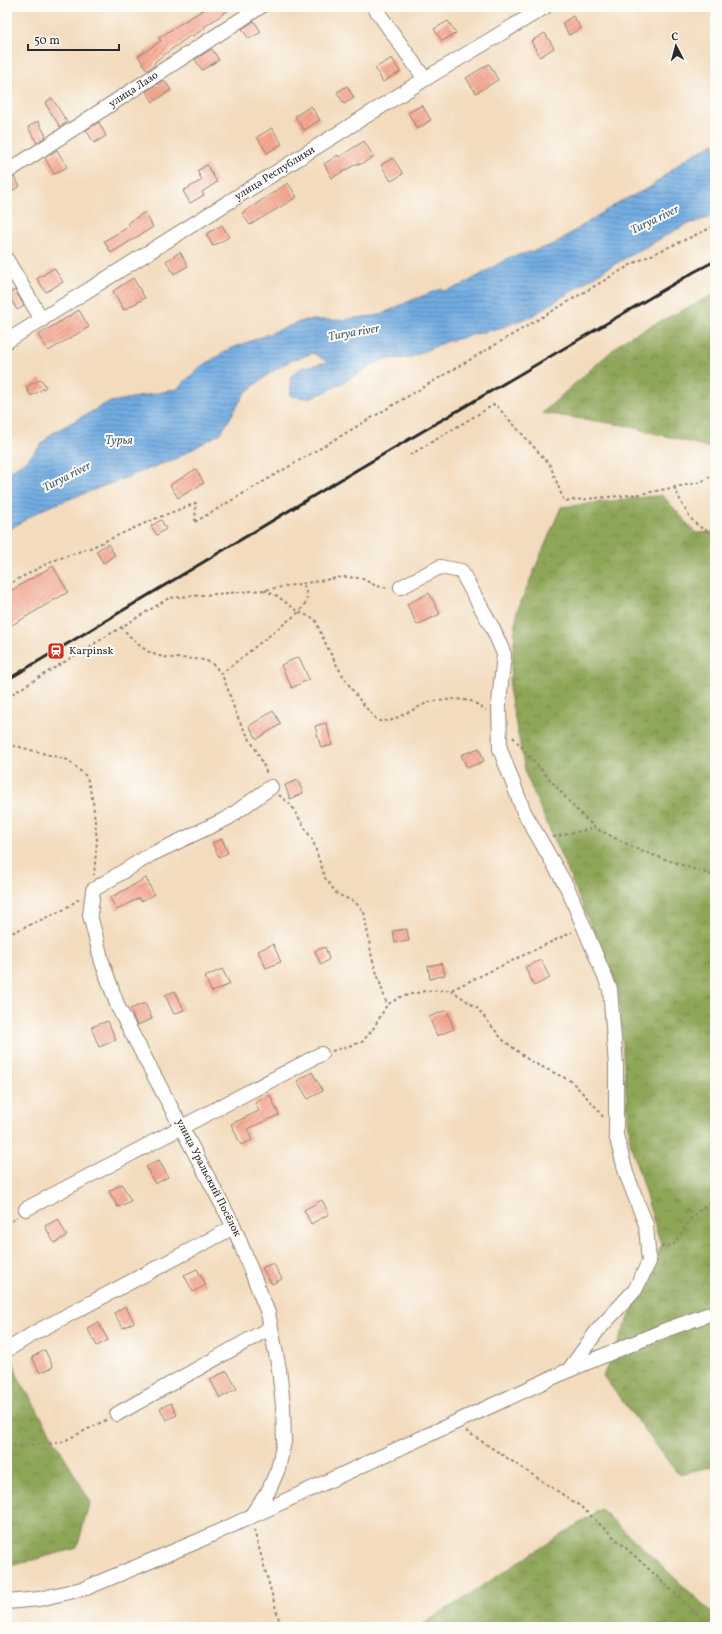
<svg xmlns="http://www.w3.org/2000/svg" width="722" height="1634" viewBox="0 0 722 1634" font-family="Vollkorn,serif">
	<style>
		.forest { fill: url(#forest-crowns); stroke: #5c6842 }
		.water { fill: url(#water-rules); stroke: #4e6b86 }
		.building { fill: url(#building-hatch) }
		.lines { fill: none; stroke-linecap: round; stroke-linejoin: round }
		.minor-casing { stroke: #8f8374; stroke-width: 16 }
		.path { stroke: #8f8374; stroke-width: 2; stroke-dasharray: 3 3; stroke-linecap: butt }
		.minor { stroke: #fff; stroke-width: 14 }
		.rail { stroke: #2b2b2b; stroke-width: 3 }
		.labels { text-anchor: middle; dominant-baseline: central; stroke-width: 4; stroke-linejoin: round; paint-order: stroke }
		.street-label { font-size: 11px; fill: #2b2b2b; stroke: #fdfcf7 }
		.poi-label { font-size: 11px; fill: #2b2b2b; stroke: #fdfcf7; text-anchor: start }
		.water-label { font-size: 12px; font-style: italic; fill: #475e74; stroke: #fdfcf7 }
	</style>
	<defs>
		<pattern id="forest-crowns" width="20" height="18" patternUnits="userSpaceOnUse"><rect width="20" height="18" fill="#8ea658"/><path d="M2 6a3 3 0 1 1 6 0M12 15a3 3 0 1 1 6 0" fill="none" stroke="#748749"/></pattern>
		<pattern id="water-rules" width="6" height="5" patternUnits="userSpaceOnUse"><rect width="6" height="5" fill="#71abe1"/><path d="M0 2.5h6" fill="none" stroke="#5d8bb7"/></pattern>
		<pattern id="building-hatch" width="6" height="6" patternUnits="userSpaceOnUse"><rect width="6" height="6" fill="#f7a892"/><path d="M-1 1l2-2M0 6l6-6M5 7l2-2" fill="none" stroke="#c88977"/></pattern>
	</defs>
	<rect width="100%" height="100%" fill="#fdfcf7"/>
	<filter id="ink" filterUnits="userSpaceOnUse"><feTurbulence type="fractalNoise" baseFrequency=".025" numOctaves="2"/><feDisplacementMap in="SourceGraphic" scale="8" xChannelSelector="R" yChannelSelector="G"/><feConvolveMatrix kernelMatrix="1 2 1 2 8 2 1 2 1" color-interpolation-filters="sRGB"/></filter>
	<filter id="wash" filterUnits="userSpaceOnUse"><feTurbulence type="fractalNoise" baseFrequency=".012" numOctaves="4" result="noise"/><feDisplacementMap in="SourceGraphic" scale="16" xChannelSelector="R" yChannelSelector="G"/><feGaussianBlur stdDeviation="0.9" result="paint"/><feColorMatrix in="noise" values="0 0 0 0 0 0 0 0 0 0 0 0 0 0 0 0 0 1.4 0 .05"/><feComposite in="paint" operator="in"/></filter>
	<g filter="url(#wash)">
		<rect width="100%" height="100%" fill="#f3dbbd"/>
		<path class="forest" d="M715,294V449L623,425L542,413L625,339Z
			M662,495L696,533L715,532V1466L678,1474L603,1376L661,1246L630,1142L618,988L526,775L509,689L517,611L561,507Z
			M7,1339L17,1375L90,1501L77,1548L7,1567Z
			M601,1509L709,1610L715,1614V1627H419Z"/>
		<path class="water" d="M715,143V216L685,225L604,270L534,315L503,327L445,342L409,358L383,359L328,391L309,398L291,396L290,377L301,368L328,362L313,353L290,361L270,373L245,393L221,433L175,459L43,509L7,531V473L27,460L51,434L107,403L177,389L200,367L230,349L305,320H341L380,315L405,303L440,289L444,291L463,285L510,257L534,251L554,244L619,202L649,188L685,159Z"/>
		<g id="blocks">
			<path class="building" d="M208,7H233L204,27L205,28L193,36L191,35L157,60L154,63L155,65L147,70L138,56L161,41L159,38L175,27Z
				M573,16L581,28L569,35L562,23Z
				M254,21L261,32L249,39L242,29Z
				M448,21L456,33L442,41L434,29Z
				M545,33L554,48L540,57L531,41Z
				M212,49L219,60L202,70L195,59Z
				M392,58L400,72L383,82L375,68Z
				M489,64L498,80L476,93L466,78Z
				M164,80L171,90L153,102L146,91Z
				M347,86L354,98L344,104L337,92Z
				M52,98L67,122L60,127L45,103Z
				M422,105L431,120L417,129L408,113Z
				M311,106L320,120L304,130L295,116Z
				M38,121L46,136L37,143L28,127Z
				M99,122L106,136L94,143L86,130Z
				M272,128L282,144L267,153L257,137Z
				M364,141L374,157L359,165L358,163L332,178L324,164L338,155L339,157Z
				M57,150L67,167L54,174L45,158Z
				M393,158L403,174L391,181L381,165Z
				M207,165L217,182L202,192L204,195L190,203L183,191L202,180L197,171Z
				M14,177L20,186L7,194V180Z
				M288,183L297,197L250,225L242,213Z
				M145,212L153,227L111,253L104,241L130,226L128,223Z
				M222,225L229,237L213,246L206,234Z
				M180,252L188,266L174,274L166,261Z
				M54,268L63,282L46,292L37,279Z
				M133,278L145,298L124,310L113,291Z
				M15,290L24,306L17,310L8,294Z
				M79,310L89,327L48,351L38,335Z
				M41,379L46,387L31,396L26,387Z
				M196,469L204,483L178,498L170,485Z
				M161,520L166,529L157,535L151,526Z
				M108,544L115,555L103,563L96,551Z
				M53,566L68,592L7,628V593Z
				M429,593L440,614L417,625L407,604Z
				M299,657L309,679L292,688L281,665Z
				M273,711L281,724L257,739L249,726Z
				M326,723L332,745L321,748L315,726Z
				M479,748L484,761L467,768L461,755Z
				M298,780L303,793L290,799L285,785Z
				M222,839L228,853L219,857L212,843Z
				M146,878L154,895L141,901L139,898L117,910L110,898Z
				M407,929L409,941L395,943L393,931Z
				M273,944L281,962L266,968L258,951Z
				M325,947L329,959L321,965L315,951Z
				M541,960L550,978L534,986L525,967Z
				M442,963L445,975L430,979L428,966Z
				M222,969L230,984L212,992L205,977Z
				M175,991L184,1010L174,1014L165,995Z
				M145,1003L152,1019L137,1025L130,1009Z
				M447,1010L454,1029L437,1036L429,1017Z
				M108,1021L116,1040L99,1047L91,1027Z
				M312,1072L323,1091L308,1099L297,1081Z
				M270,1095L279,1115L247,1129L252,1140L241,1145L231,1124L259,1111L255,1102Z
				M159,1160L168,1177L155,1184L146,1167Z
				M122,1184L131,1201L118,1207L109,1191Z
				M322,1200L329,1214L311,1224L304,1210Z
				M58,1219L67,1236L54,1243L45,1226Z
				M273,1263L282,1279L272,1284L262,1268Z
				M197,1269L206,1285L193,1292L184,1275Z
				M125,1306L134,1322L123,1328L114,1313Z
				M98,1322L108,1340L97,1346L87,1328Z
				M45,1350L53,1367L40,1373L32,1357Z
				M227,1371L237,1389L220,1398L210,1379Z
				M171,1403L177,1415L166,1420L160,1408Z"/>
		</g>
	</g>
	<g filter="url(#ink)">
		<use href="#blocks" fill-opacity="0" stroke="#8f8374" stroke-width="1"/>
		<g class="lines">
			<g class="minor-casing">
				<g id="minor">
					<path d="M374,7L425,79"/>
					<path id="s1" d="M7,172L260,7"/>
					<path d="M7,260L42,320"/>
					<path id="s2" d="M7,341L425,79L545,7"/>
					<path d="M401,587L440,567L461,571L493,629L504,654L499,703L500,749L524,812L568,889L610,989L616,1065V1135L626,1173L646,1225L649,1262L635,1290L597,1331L569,1370"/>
					<path d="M26,1209L321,1054"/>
					<path d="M7,1350L36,1332L234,1227"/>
					<path d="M117,1414L270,1328"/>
					<path d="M250,1517L268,1492L278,1469L284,1442L283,1405L279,1369L268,1313L234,1227L118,1007L102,962L90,915L93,890L150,855L228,818L271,787"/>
					<path d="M7,1602L39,1599L86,1588L196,1542L569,1370L668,1329L715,1312"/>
				</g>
			</g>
			<path class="path" d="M410,455L495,404L550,465L564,501L641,494L701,482L715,474
				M674,487C684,507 691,529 715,533
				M195,522L632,264L715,226
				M7,585L52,561L90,548L152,520L196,503L195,522
				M264,590L277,596L299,612L315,619C330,657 350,692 378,721H390L429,702L455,699L471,701L486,710
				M121,627C133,639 143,652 160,656C172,660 200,656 211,663C227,674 230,701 238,718C247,737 261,754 267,775
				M221,674L299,612C309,601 308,597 303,583
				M7,697L169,598L264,590L342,577L361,578L376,586L388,588
				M513,737L572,805L595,828L641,851L715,876
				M7,747L16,746L68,760L87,777L93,802L97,840L94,875
				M279,795L291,805L313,841L325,878L337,894L355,902L364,912L372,958L387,1005
				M553,837L595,828
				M7,935L63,910L79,899
				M451,990L477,1008L502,1039L530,1061L571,1081L594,1105L603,1117
				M332,1051L362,1042L373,1029L387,1005L400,997L425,991L451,990L572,932
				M7,1225L17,1217
				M661,1247L674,1244L692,1217L715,1197
				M466,1431L580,1506L712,1627
				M7,1446L60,1443L106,1420
				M254,1530L281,1627"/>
			<use href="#minor" class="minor"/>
			<path class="rail" d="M7,680L355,471L694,272L715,261"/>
		</g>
	</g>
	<defs>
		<g id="station-square" transform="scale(0.9)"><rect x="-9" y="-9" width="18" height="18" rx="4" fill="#c8321e" stroke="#fdfcf7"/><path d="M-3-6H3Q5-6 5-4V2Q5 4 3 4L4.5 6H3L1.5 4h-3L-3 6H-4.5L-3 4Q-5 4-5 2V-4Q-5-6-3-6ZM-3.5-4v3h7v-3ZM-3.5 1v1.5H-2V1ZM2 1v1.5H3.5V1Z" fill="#fff"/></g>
	</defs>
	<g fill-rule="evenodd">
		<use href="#station-square" x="56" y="651"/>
	</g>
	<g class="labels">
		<g class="street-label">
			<text stroke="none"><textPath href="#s1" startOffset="151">улица Лазо</textPath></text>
			<text stroke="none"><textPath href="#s2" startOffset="316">улица Республики</textPath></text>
			<text transform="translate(208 1178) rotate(63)">улица Уральский Посёлок</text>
		</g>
		<g class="poi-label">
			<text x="69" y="651">Karpinsk</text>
		</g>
		<g class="water-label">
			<text transform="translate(655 220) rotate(-26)">Turya river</text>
			<text transform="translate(354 333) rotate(-10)">Turya river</text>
			<text x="119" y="441">Турья</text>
			<text transform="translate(67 477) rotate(-27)">Turya river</text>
		</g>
	</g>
	<rect width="722" height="1634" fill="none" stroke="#fdfcf7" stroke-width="24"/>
	<g transform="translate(676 46) rotate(354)" stroke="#fdfcf7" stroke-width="3" paint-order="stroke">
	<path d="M0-3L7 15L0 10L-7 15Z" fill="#2b2b2b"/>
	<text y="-6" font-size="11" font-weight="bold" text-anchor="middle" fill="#2b2b2b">С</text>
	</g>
	<path d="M28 44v6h91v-6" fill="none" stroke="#2b2b2b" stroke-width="2"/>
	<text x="34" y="44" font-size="12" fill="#2b2b2b" stroke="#fdfcf7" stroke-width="3" paint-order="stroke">50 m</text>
</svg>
